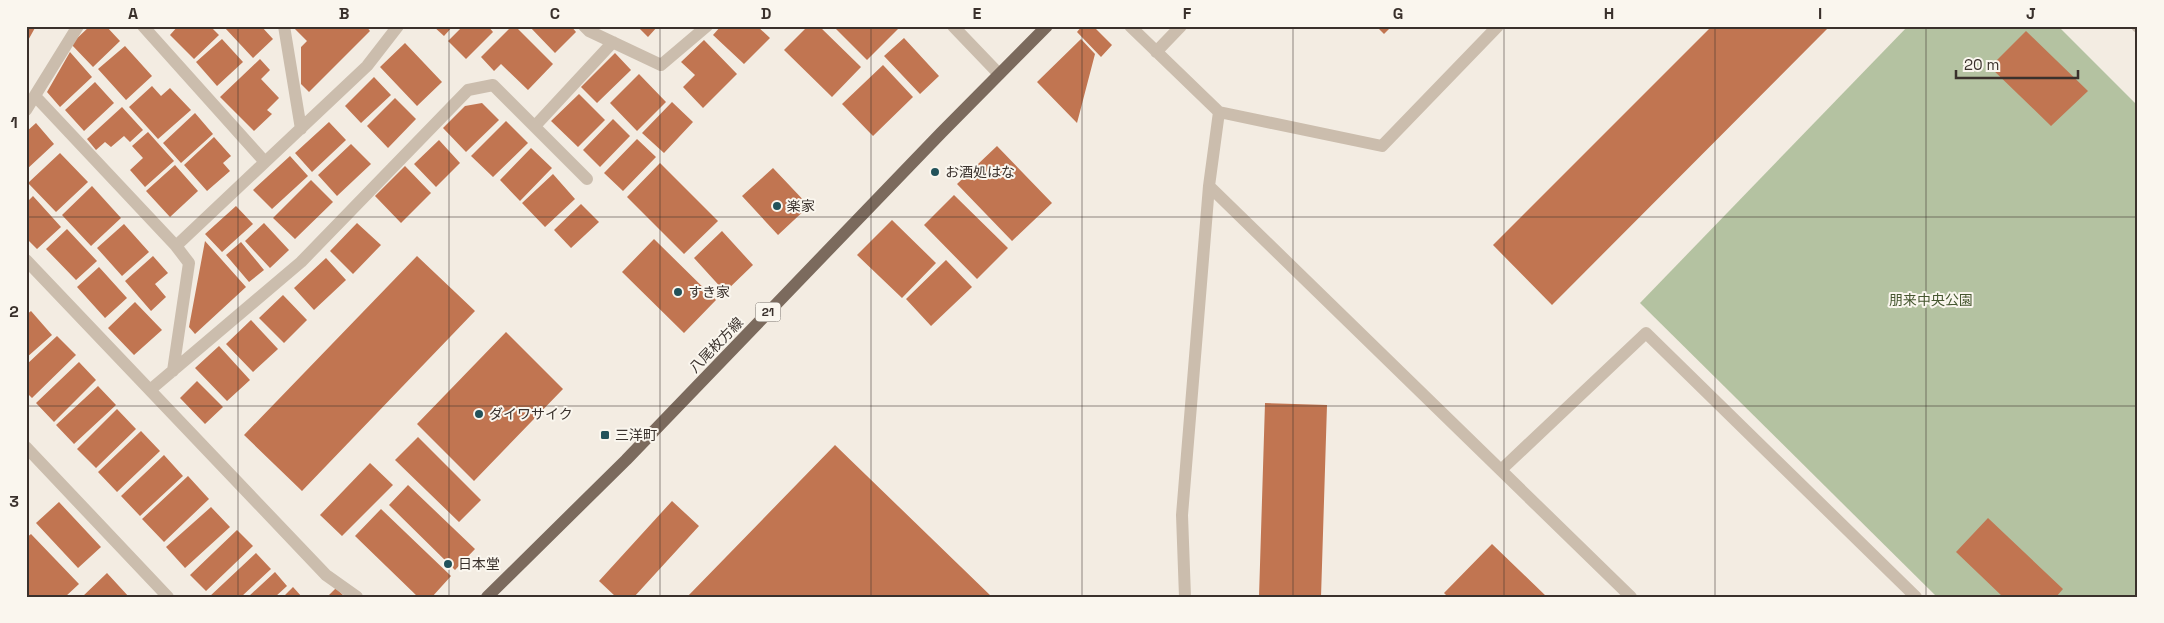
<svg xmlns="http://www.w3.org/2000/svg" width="2164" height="623" viewBox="0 0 2164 623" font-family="'Space Grotesk','Noto Sans JP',sans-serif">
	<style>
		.green { fill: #b4c2a1 }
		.building { fill: #c17551 }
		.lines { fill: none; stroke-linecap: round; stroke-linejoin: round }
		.minor { stroke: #cbbdad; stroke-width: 12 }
		.major { stroke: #7b6a5d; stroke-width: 12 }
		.grid { fill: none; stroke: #3a312c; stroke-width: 1; stroke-opacity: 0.55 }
		.poi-dot { fill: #22525a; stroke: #faf6ee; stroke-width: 2 }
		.labels { text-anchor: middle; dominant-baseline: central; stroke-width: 4; stroke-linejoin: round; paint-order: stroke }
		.shield { fill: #faf6ee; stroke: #746c66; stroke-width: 1 }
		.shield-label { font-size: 12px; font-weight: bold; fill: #3a312c }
		.poi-label { font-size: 14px; fill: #3a312c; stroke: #faf6ee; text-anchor: start }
		.park-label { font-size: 14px; fill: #465730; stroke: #faf6ee }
		.street-label { font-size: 14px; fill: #3a312c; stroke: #faf6ee }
		.neatline { fill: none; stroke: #3a312c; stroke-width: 2 }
		.grid-label { font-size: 16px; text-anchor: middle; font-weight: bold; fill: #3a312c }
	</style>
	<rect width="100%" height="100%" fill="#f3ece2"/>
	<path class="green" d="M1908,26H2058L2138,106V597H1937L1640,303Z"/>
	<path class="building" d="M26,26H36L26,44Z
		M90,26H106L120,41L93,67L71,44Z
		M178,26H210L219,35L194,59L170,35Z
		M228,26H261L273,39L253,58L225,28Z
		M296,26H366L370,31L309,92L301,84V47L307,41L294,28Z
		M433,26H453L444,36Z
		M463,26H488L493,32L466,59L448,41Z
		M512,26H515L553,64L528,90L501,64L494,71L481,57Z
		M529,26H571L576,32L555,53Z
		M637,26H658L648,37Z
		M721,26H757L770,38L744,64L713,35Z
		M808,26H819L861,67L832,97L784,50Z
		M833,26H899L900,27L867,60Z
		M1082,26H1093L1112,45L1101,57L1077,32Z
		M1376,26H1392L1384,34Z
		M1712,26H1830L1552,305L1493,245Z
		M2026,31L2088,91L2051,126L1990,67Z
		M904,38L939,76L920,94L884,56Z
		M222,39L243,62L217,86L196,62Z
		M1081,39L1095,54L1077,123L1037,82Z
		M704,40L737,74L703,108L683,87L695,75L681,62Z
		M405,43L442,82L417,106L380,67Z
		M125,46L152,76L126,100L98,69Z
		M70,52L92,77L60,107L47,92Z
		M615,53L631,70L597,103L581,87Z
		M260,59L270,70L261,79L279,98L267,110L272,114L254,131L220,97Z
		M883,65L913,97L873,136L842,104Z
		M639,74L666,102L637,131L610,103Z
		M374,77L391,95L361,123L345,106Z
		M95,82L114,103L84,131L65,110Z
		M152,86L161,96L170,88L191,110L158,139L129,107Z
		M579,94L605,120L578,147L551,121Z
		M395,98L416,119L388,148L367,126Z
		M672,102L693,122L664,153L642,133Z
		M482,103L499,120L466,152L443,128L465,106Z
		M122,107L143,130L130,142L124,136L111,147L105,142L96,150L87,139Z
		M195,113L213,134L181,163L163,143Z
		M613,119L630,136L600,167L583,150Z
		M506,121L528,143L493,177L471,156Z
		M329,122L346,140L312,172L295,153Z
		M36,123L54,144L26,170V132Z
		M148,132L174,161L145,187L130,170L143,158L132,146Z
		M214,137L231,156L223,163L230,171L207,191L184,165Z
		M637,139L656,157L623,191L604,173Z
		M439,140L460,163L436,187L414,164Z
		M351,144L371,164L337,196L318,175Z
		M997,146L1052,203L1012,241L957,184Z
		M531,148L552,168L520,201L500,180Z
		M60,153L88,182L56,212L28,183Z
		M290,156L308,176L272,209L253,190Z
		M660,163L718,221L684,254L627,197Z
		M175,165L198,191L170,217L146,191Z
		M405,166L431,193L401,223L375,196Z
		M773,168L809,206L778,235L742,196Z
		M553,174L575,199L545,227L522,203Z
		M311,180L333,202L295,239L273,218Z
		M92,186L121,218L91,246L62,215Z
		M954,195L1008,248L977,279L924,225Z
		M33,196L61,227L37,249L26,238V203Z
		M581,204L599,222L571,248L554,230Z
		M236,206L253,224L222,252L205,234Z
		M892,220L936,263L902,298L857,255Z
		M264,223L289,250L270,268L245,241Z
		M357,223L381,245L353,274L330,251Z
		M124,224L149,252L122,276L97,248Z
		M67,229L97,261L76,280L46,249Z
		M722,231L753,265L725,292L694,258Z
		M654,239L716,300L684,333L622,272Z
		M205,241L246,287L195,334L189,327Z
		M241,242L264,270L249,282L226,255Z
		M153,256L168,273L155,284L166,297L151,311L125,281Z
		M417,256L475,311L302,491L244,435Z
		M326,258L346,280L314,310L294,288Z
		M946,260L972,287L931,326L906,299Z
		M99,267L127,298L105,318L77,287Z
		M283,295L307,320L284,343L259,318Z
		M135,302L162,330L134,355L108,328Z
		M31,311L52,335L26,358V315Z
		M251,320L278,349L253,372L226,344Z
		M506,332L563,389L474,481L417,424Z
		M57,336L76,355L32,398L26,392V365Z
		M219,346L250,380L227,401L195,368Z
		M79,362L96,380L54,422L36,403Z
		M197,381L223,407L205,424L180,398Z
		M98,386L116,405L74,444L56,425Z
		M1265,403L1327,405L1321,597H1259Z
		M117,409L136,429L96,468L77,449Z
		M141,431L160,451L117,492L98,472Z
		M418,437L481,500L459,522L395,460Z
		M835,445L992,597H687Z
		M164,455L183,476L140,516L121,496Z
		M370,463L393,485L342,536L320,515Z
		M188,476L209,499L164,542L142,519Z
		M408,485L475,549L455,570L389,505Z
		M672,501L699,526L634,597H616L599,581Z
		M59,502L101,547L78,568L36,523Z
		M211,507L230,527L185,568L166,547Z
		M381,509L451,576L432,597H418L355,536Z
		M1988,518L2063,589L2056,597H2003L1956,552Z
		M237,530L253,546L206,591L190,575Z
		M31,534L79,584L65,597H29L26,594V538Z
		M1492,544L1547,597H1448L1444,593Z
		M256,553L271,569L241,597H209Z
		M275,572L287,586L275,597H248Z
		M107,573L129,597H82Z
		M293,587L302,597H283Z
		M336,588L345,597H327Z"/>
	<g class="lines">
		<path class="minor" d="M143,26L265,162
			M284,26L301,129
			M584,26L589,31L661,65L707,26
			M953,26L999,74
			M1130,26L1219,112L1209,186L1182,515L1185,597
			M2137,26L2138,27
			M1156,52L1181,26
			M35,96L176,246L189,263L173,371
			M26,110L78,26
			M1219,112L1382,146L1498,26
			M535,126L613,42
			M1209,186L1631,597
			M176,246L367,66L398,26
			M26,260L326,575L357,597
			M150,390L301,262L468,90L493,85L587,179
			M26,447L168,597
			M1502,469L1646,333L1916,597"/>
		<path class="major" d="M487,597L626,460L941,133L1047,26"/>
	</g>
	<path class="grid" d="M238,26V597M449,26V597M660,26V597M871,26V597M1082,26V597M1293,26V597M1504,26V597M1715,26V597M1926,26V597M26,217H2138M26,406H2138"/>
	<g class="poi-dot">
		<circle cx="935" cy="172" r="5"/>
		<circle cx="777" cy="206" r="5"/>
		<circle cx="678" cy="292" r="5"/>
		<circle cx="479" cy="414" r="5"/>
		<rect x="600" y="430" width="10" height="10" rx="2.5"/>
		<circle cx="448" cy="564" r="5"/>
	</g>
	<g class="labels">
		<rect class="shield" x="755.5" y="302.5" width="25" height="19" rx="4"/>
		<g class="shield-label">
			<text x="768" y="312">21</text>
		</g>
		<g class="poi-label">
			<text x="945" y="172">お酒処はな</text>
			<text x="787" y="206">楽家</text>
			<text x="688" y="292">すき家</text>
			<text x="489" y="414">ダイワサイク</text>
			<text x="615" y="435">三洋町</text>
			<text x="458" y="564">日本堂</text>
		</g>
		<g class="park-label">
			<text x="1931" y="300">朋来中央公園</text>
		</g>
		<g class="street-label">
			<text transform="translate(716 345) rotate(-46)">八尾枚方線</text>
		</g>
	</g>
	<rect width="2164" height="623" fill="none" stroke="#faf6ee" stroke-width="55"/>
	<path d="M1956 70v8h122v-8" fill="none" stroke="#3a312c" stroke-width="2.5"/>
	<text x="1964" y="70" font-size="15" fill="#3a312c" stroke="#faf6ee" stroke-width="4" paint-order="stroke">20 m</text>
	<rect x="28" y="28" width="2108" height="568" class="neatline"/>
	<g class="grid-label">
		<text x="133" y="19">A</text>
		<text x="344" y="19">B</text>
		<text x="555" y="19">C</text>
		<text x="766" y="19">D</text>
		<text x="977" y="19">E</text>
		<text x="1187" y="19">F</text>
		<text x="1398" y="19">G</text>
		<text x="1609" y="19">H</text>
		<text x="1820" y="19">I</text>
		<text x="2031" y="19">J</text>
		<text x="14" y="128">1</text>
		<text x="14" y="317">2</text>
		<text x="14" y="507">3</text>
	</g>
</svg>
